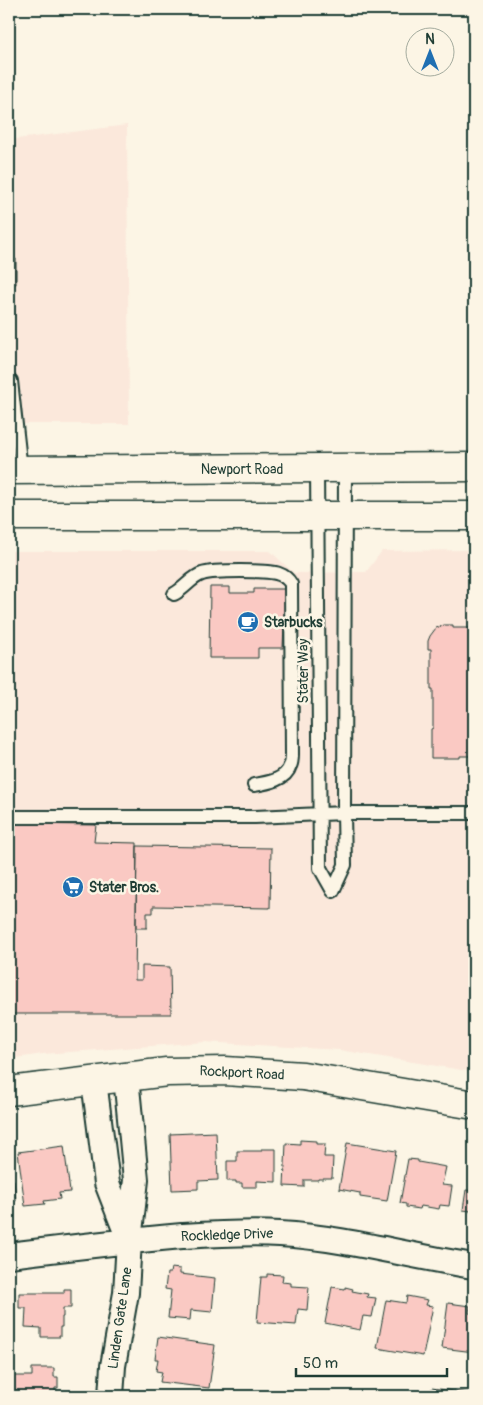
<svg xmlns="http://www.w3.org/2000/svg" width="483" height="1405" viewBox="0 0 483 1405" font-family="Pangolin,sans-serif">
	<style>
		.built { fill: #fbe8db }
		.building { fill: #fac9c3; stroke: #1f3d34 }
		.lines { fill: none; stroke-linecap: round; stroke-linejoin: round }
		.lane-casing { stroke: #1f3d34; stroke-width: 16 }
		.street-casing { stroke: #1f3d34; stroke-width: 28 }
		.secondary-casing { stroke: #1f3d34; stroke-width: 31 }
		.primary-casing { stroke: #1f3d34; stroke-width: 31 }
		.lane { stroke: #fcf5e5; stroke-width: 12 }
		.street { stroke: #fcf5e5; stroke-width: 24 }
		.secondary { stroke: #fcf5e5; stroke-width: 28 }
		.primary { stroke: #fcf5e5; stroke-width: 28 }
		.labels { text-anchor: middle; dominant-baseline: central; stroke-width: 5; stroke-linejoin: round; paint-order: stroke }
		.street-label { font-size: 14px; fill: #1f3d34; stroke: #fcf5e5 }
		.poi-label { font-size: 14px; font-weight: bold; fill: #1f3d34; stroke: #fcf5e5; text-anchor: start }
	</style>
	<rect width="100%" height="100%" fill="#fcf5e5"/>
	<filter id="ink" filterUnits="userSpaceOnUse"><feTurbulence type="fractalNoise" baseFrequency=".02" numOctaves="2"/><feDisplacementMap in="SourceGraphic" scale="10" xChannelSelector="R" yChannelSelector="G"/><feConvolveMatrix kernelMatrix="1 2 1 2 8 2 1 2 1" color-interpolation-filters="sRGB"/></filter>
	<g filter="url(#ink)">
		<path class="built" d="M127,125L129,424H9V140Z
			M474,550V1072L339,1050L205,1042L43,1054L9,1059V551H270L294,573L366,572L382,551Z"/>
		<path class="building" d="M9,203H10L9,258L16,259V284H9Z
			M210,587H230V593H254V589H288V623H284L283,648H258V658H209Z
			M444,625H453V628H474V756H460V758H431V729L433,728V689H431V649H428V641L430,636L436,628Z
			M9,824L96,825L94,842L137,843L135,980H142V966L170,967L171,1014H9Z
			M137,846L271,848L270,908L153,906V913H147V928H136Z
			M216,1132L218,1180L198,1181V1189L172,1190L170,1134Z
			M300,1140L316,1141V1144H325L324,1157H333L332,1178H323V1179H318V1180H304V1187L284,1186L286,1143L300,1144Z
			M347,1143L396,1151L387,1201L360,1197V1193L339,1189Z
			M64,1146L70,1192L59,1193L60,1199L44,1201L45,1204L25,1206L18,1152Z
			M261,1149H276V1182L257,1181V1187H242V1183H236V1181H227V1161H237V1151H261Z
			M408,1159L418,1160V1162L446,1167L442,1185L452,1186L449,1206L440,1205L439,1209L421,1206L420,1209L406,1207V1204L400,1203Z
			M9,1180H14L16,1201L9,1202Z
			M466,1190L474,1191V1214L471,1213V1211L463,1210Z
			M171,1268L180,1269V1274L215,1278L212,1312L191,1310L190,1320L168,1318L171,1290L165,1289L167,1273H170Z
			M267,1274L283,1275L282,1282L291,1283V1286L309,1287L307,1310L298,1309L296,1325L257,1322L261,1277H267Z
			M332,1287L345,1289V1287L353,1289L352,1291L368,1294L367,1297L376,1298L372,1317L363,1316L360,1330L325,1323Z
			M64,1289H71V1308H63V1317H62V1327H60V1337H41V1328L25,1327L26,1308H19V1293H64Z
			M407,1296L428,1300L426,1305L433,1306L423,1356L377,1348L386,1300L406,1303Z
			M448,1303L470,1306L469,1313L474,1314V1352L442,1348Z
			M158,1337L215,1345L209,1388L160,1382L162,1372L156,1371L158,1359H155Z
			M32,1368H54V1377H58V1388H55V1395L63,1396H12L13,1376H32Z
			M432,1388L474,1394V1396H431Z"/>
		<g class="lines">
			<g class="lane-casing">
				<path id="lane" d="M9,380L11,381L21,470
					M317,468L320,868L333,891
					M174,594C185,588 192,577 202,574C213,570 268,570 279,574C285,576 288,579 291,584L292,754C292,758 292,763 290,766C286,780 267,783 254,785
					M9,817H255L344,813H474
					M333,891L345,865L344,813L345,468"/>
			</g>
			<g class="street-casing">
				<path id="street" d="M94,1081L107,1183L128,1237
					M9,1255C66,1248 124,1241 182,1236C215,1234 247,1232 280,1234C346,1238 409,1256 474,1266
					M111,1396L113,1366L126,1293L129,1240L136,1180L126,1077"/>
			</g>
			<g class="secondary-casing">
				<path id="secondary" d="M9,1091L167,1072L225,1071L303,1076L474,1105"/>
			</g>
			<g class="primary-casing">
				<path id="primary" d="M9,470L474,467
					M9,516H474"/>
			</g>
			<use href="#lane" class="lane"/>
			<use href="#street" class="street"/>
			<use href="#secondary" class="secondary"/>
			<use href="#primary" class="primary"/>
		</g>
	</g>
	<defs>
		<g id="cafe-disc" transform="scale(1.125)"><circle r="9.5" fill="#1f6fb2" stroke="#fcf5e5"/><path d="M-5.5-4.5H6V0H3Q3 3.5 0 3.5H-2.5Q-5.5 3.5-5.5 0ZM3-3.2v2h1.7v-2ZM-6 4.5H4V6H-6Z" fill="#fff"/></g>
		<g id="supermarket-disc" transform="scale(1.125)"><circle r="9.5" fill="#1f6fb2" stroke="#fcf5e5"/><path d="M-6-5.5h2.5l.6 2H6L4.5 2H-2.5L-4.4-4H-6ZM-1.5 3.2a1.3 1.3 0 1 0 .1 0ZM3 3.2a1.3 1.3 0 1 0 .1 0Z" fill="#fff"/></g>
	</defs>
	<g fill-rule="evenodd">
		<use href="#cafe-disc" x="248" y="622"/>
		<use href="#supermarket-disc" x="73" y="887"/>
	</g>
	<g class="labels">
		<g class="street-label">
			<text x="242" y="469">Newport Road</text>
			<text transform="translate(303 671) rotate(-90)">Stater Way</text>
			<text transform="translate(242 1073) rotate(3)">Rockport Road</text>
			<text transform="translate(227 1235) rotate(-2)">Rockledge Drive</text>
			<text transform="translate(120 1318) rotate(-82)">Linden Gate Lane</text>
		</g>
		<g class="poi-label">
			<text x="264" y="622">Starbucks</text>
			<text x="89" y="887">Stater Bros.</text>
		</g>
	</g>
	<rect width="483" height="1405" fill="none" stroke="#fcf5e5" stroke-width="30"/>
	<rect x="15" y="15" width="453" height="1375" fill="none" stroke="#1f3d34" stroke-width="2" filter="url(#ink)"/>
	<g transform="translate(430 52)"><circle r="24" fill="#fcf5e5" stroke="#a4ab9e"/>
	<path d="M0-4L9 19L0 12L-9 19Z" fill="#1f6fb2"/>
	<text y="-8" font-size="14" font-weight="bold" text-anchor="middle" fill="#1f3d34">N</text>
	</g>
	<path d="M296 1368v8h151v-8" fill="none" stroke="#1f3d34" stroke-width="2.5"/>
	<text x="303" y="1368" font-size="15" fill="#1f3d34" stroke="#fcf5e5" stroke-width="4" paint-order="stroke">50 m</text>
</svg>
